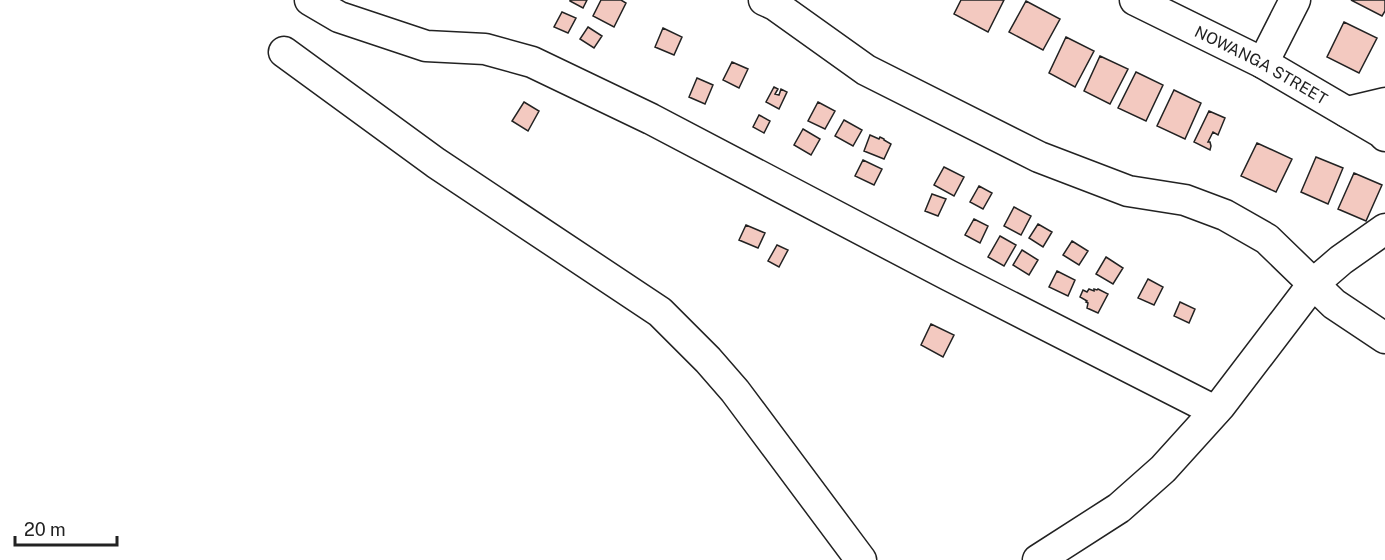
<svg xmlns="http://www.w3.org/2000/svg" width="1385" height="560" viewBox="0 0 1385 560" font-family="'Public Sans',sans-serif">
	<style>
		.building { fill: #f3c9c0; stroke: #222; stroke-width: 1.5 }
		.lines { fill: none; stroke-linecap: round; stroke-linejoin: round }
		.minor-casing { stroke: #222; stroke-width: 33 }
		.minor { stroke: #fff; stroke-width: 30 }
		.labels { text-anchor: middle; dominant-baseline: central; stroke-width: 4.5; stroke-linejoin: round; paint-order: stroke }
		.street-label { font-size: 16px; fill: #222; stroke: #fff }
	</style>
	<rect width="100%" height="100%" fill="#fff"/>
	<path class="building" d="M570,0H587L583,8L570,1Z
		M601,0H621L626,3L614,27L593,16Z
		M961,0H1004L988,32L954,14Z
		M1351,0H1385V11L1382,16Z
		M1026,1L1060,19L1043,50L1009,32Z
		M562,12L576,18L568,33L554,27Z
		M1344,22L1377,38L1359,73L1327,57Z
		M588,27L602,36L594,48L580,39Z
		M663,28L682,37L674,55L655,47Z
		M1066,37L1094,51L1075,87L1049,73Z
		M1100,56L1128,69L1110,104L1084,91Z
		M732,62L748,69L739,88L723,80Z
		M1136,72L1163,85L1146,121L1118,108Z
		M697,78L713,85L705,104L689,97Z
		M774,87L778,89L775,94L779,95L781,89L787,92L779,109L766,102Z
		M1174,90L1201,103L1185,139L1157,126Z
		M524,102L539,111L528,131L512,121Z
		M818,102L835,111L825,129L808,121Z
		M1209,111L1225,118L1218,135L1213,132L1208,142H1210L1211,146L1210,150L1194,142Z
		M759,115L770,121L764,133L753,127Z
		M844,120L862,130L853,146L835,136Z
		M803,129L820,139L811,155L794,145Z
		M870,135L879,139L880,137L884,139V140L891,144L884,159L864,151Z
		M1257,143L1292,159L1276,192L1241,176Z
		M1316,157L1343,168L1328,204L1301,192Z
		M863,160L882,169L874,185L855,176Z
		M944,167L964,177L954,196L934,185Z
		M1354,173L1382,185L1366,221L1338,209Z
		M979,186L992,193L983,209L970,202Z
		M932,194L946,199L938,216L925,211Z
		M1014,207L1031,216L1021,235L1004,226Z
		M974,219L988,226L980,243L965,235Z
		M1038,224L1052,232L1043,247L1029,238Z
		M746,225L765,233L758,248L739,240Z
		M1000,236L1016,245L1004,266L988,257Z
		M1072,241L1088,251L1079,265L1063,255Z
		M777,245L788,250L779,267L768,261Z
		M1022,250L1038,260L1029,275L1013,265Z
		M1106,257L1123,268L1113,284L1096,274Z
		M1057,271L1075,280L1068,296L1049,287Z
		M1148,279L1163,287L1154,305L1138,298Z
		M1089,289L1094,291V289L1097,290L1098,289L1108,294L1098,313L1087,308L1088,303L1086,302L1087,301L1080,297L1083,290L1087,292Z
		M1180,302L1195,309L1189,323L1174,316Z
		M931,324L954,335L943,357L921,345Z"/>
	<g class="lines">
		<g class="minor-casing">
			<g id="minor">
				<path d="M310,0L339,17L426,46L485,49L532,62L651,119L948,275L1215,411"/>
				<path d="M764,0L775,5L866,70L1039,157L1128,191L1185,200L1225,215L1267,239L1334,304L1385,338"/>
				<path id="s1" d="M1135,0L1263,63L1381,132L1385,136"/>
				<path d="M284,52L436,163L660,312L708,360L735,391L861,560"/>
				<path d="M1263,63L1295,0"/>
				<path d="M1347,112L1385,103"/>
				<path d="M1038,560L1119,508L1163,469L1220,406L1313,284L1341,260L1385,229"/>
			</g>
		</g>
		<use href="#minor" class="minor"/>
	</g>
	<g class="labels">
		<g class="street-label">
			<text stroke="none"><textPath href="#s1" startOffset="142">NOWANGA STREET</textPath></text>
		</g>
	</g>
	<path d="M15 536v9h102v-9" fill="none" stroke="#222222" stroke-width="3"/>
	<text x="24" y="536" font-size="18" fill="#222222" stroke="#ffffff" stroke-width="4.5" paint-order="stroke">20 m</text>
</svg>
